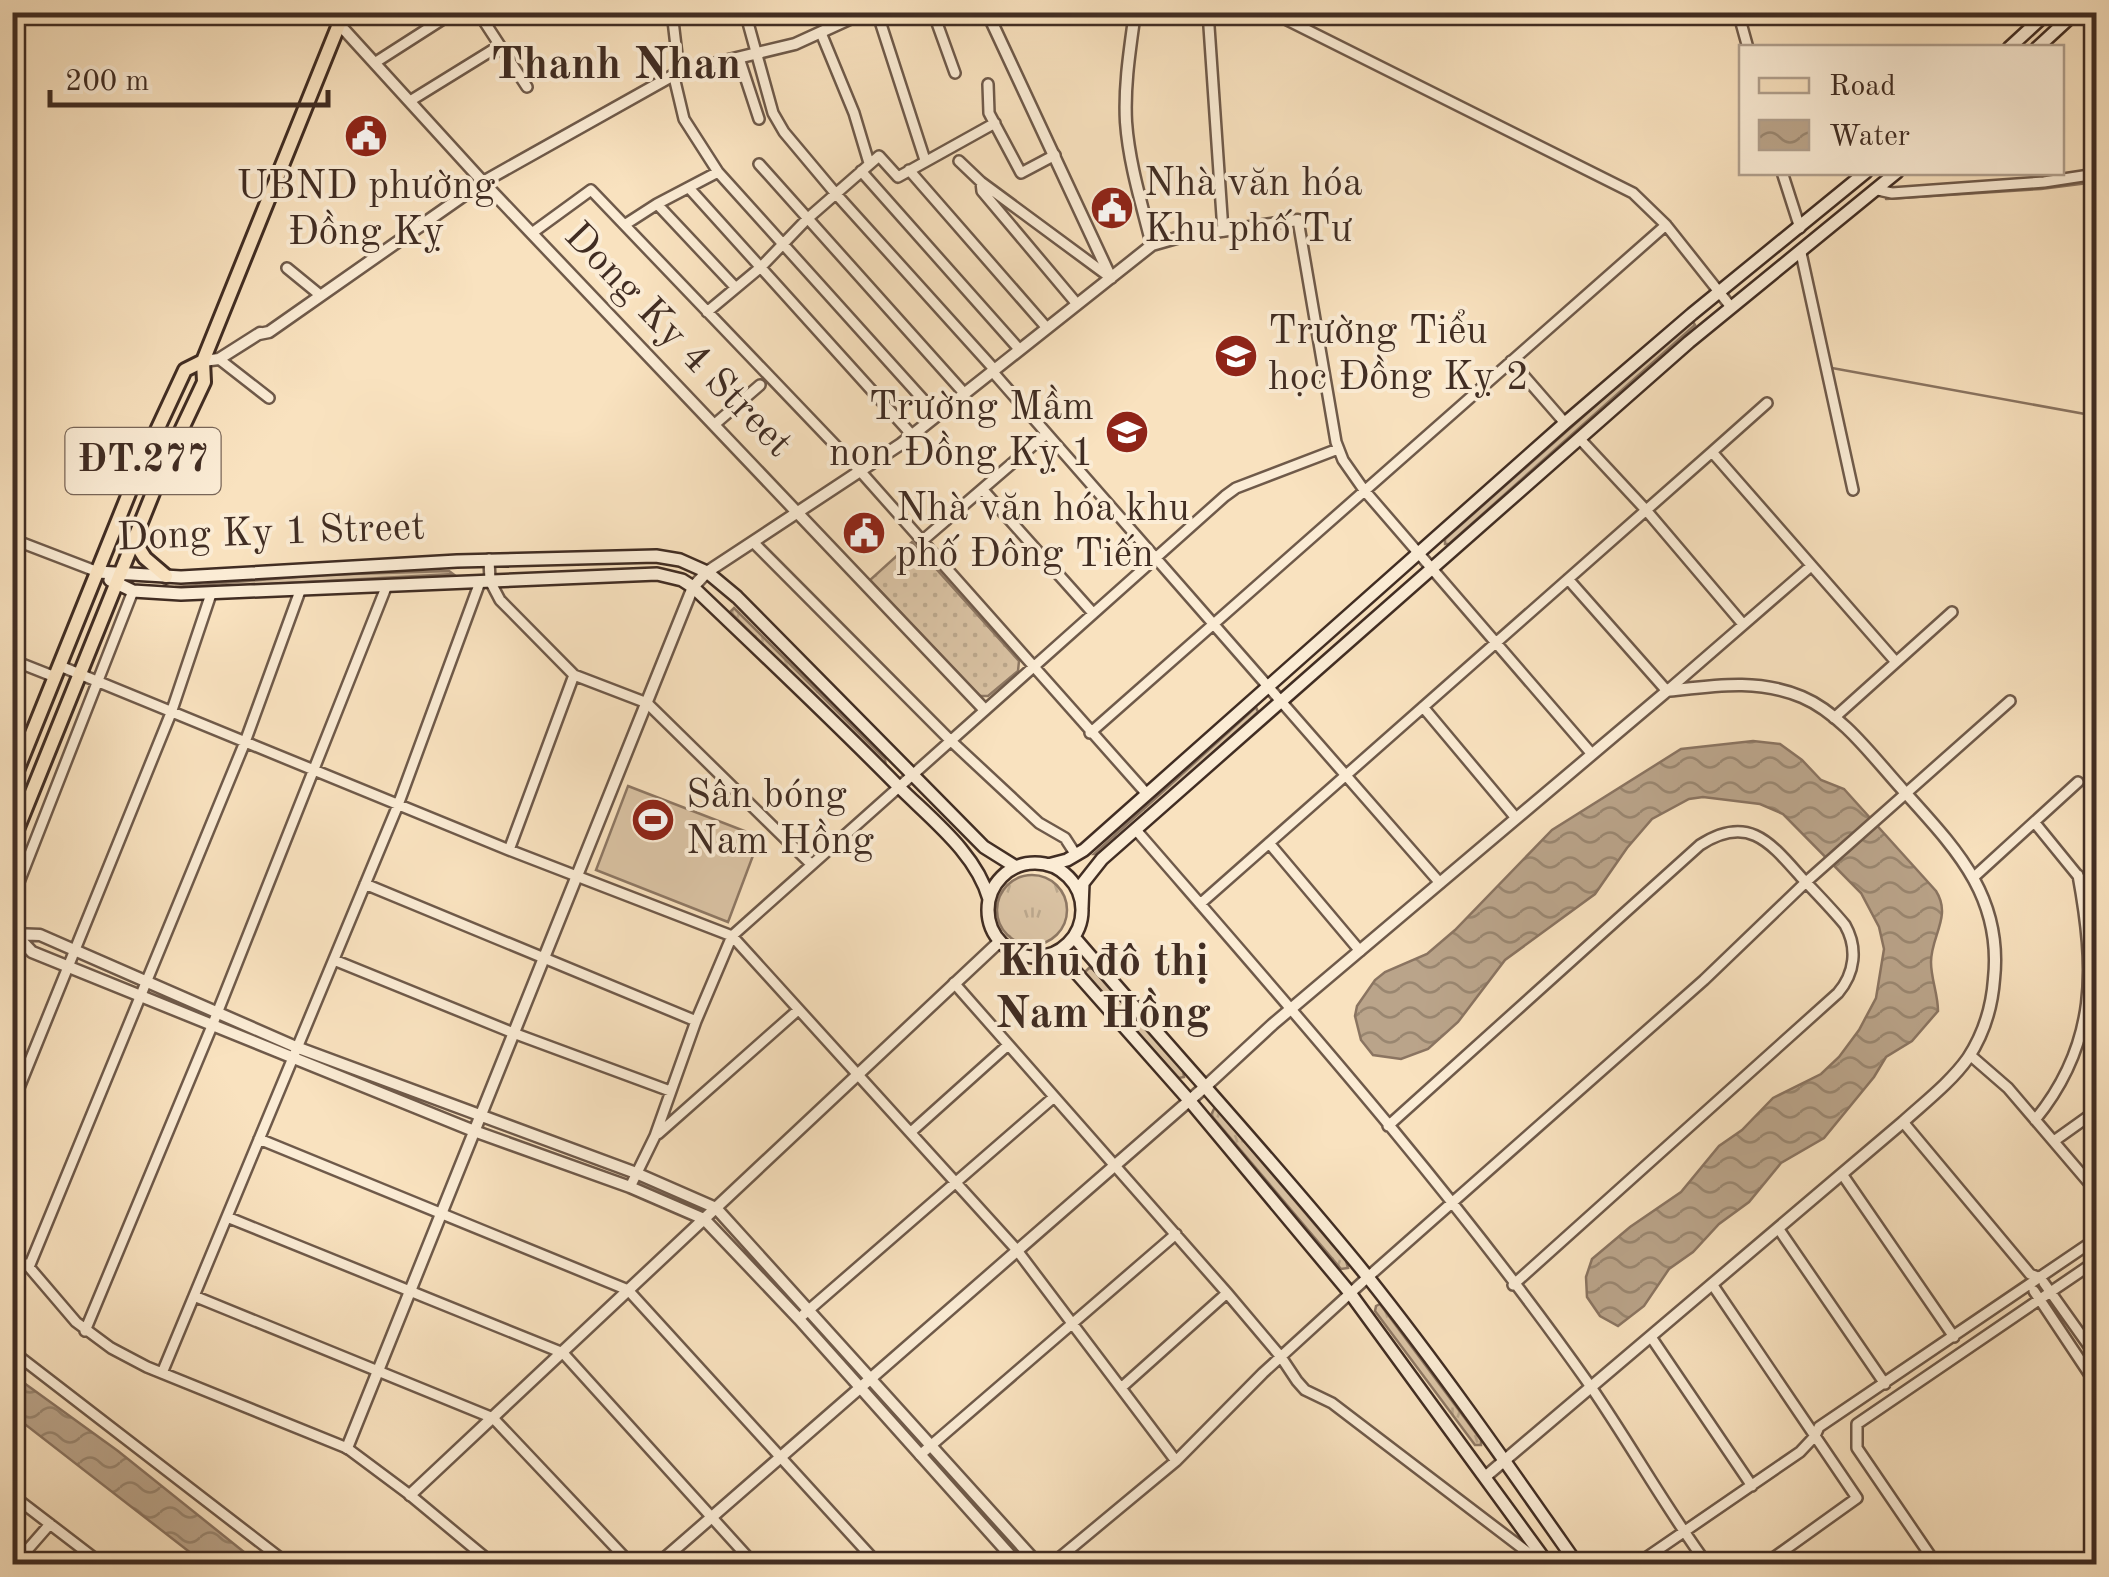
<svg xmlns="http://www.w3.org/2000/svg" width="2109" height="1577" viewBox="0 0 2109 1577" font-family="'Old Standard TT',serif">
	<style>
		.grass { fill: url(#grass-tufts); stroke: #8e7864; stroke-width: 2.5 }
		.park { fill: url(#park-dots); stroke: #8e7864; stroke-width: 2.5 }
		.garden { fill: #dac3a4; stroke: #8e7864; stroke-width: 2.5 }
		.water { fill: url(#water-waves); stroke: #8a7461; stroke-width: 2.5 }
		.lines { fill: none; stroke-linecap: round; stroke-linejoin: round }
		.stream { stroke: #8a7461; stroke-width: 2.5 }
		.minor-casing { stroke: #6f5a4a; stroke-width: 14 }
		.tertiary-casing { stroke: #6f5a4a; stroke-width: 15 }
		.secondary-casing { stroke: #412d23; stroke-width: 16 }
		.primary-casing { stroke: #412d23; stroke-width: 18 }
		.minor { stroke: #fbecd5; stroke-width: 9 }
		.tertiary { stroke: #fbecd5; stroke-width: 10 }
		.secondary { stroke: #fbecd5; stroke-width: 11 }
		.primary { stroke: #f9e2bf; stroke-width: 12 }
		.labels { text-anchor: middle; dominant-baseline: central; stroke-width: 8; stroke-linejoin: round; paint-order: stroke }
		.shield { fill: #fbecd5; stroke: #796658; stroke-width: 2.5 }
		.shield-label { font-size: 38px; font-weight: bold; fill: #412d23 }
		.poi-label { font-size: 40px; fill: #412d23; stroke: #fbecd5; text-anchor: start }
		.street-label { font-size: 40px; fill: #412d23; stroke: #fbecd5 }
		.quarter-label { font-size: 45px; font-weight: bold; fill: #412d23; stroke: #fbecd5 }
	</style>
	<defs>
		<pattern id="grass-tufts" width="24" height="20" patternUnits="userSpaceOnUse" patternTransform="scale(2.5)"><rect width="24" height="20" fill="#dac3a4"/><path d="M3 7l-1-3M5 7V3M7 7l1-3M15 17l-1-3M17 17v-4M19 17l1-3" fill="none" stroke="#bca88d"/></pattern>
		<pattern id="park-dots" width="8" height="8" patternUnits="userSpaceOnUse" patternTransform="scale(2.5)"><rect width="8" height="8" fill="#dac3a4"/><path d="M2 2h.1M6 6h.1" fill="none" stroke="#bca88d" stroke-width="1.8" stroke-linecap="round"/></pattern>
		<pattern id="water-waves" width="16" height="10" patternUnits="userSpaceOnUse" patternTransform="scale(2.5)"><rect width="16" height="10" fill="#baa48a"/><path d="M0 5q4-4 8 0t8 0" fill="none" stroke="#998670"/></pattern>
	</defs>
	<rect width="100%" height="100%" fill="#f9e2bf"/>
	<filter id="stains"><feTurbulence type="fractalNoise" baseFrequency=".002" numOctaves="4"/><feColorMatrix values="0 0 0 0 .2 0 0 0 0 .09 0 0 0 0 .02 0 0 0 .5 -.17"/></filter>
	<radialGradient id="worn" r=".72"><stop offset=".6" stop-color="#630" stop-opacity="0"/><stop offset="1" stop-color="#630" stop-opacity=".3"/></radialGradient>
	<path class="grass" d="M1692,320L1695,325L1449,544H1445V539Z
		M449,571L453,574L183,589L175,587L319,575Z
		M734,608L885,759L886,767L730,612Z
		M1256,707L1258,712L1100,854H1094Z
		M997 910a35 35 0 1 1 70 0a35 35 0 1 1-70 0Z
		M1089,968L1093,969L1183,1069L1184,1077L1179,1078L1086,977L1085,972Z
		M1215,1107L1346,1261L1348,1268L1341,1269L1211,1115Z
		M1380,1304L1481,1440V1445H1475L1375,1311L1376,1306Z"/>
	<path class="park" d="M912,542L1019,661L1018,671L988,696H980L870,580Z"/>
	<path class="garden" d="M628,786L760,837L728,922L596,870Z"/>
	<path class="water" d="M1753,741L1780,744L1802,760L1821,780L1844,789L1936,891C1952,916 1931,936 1931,962C1931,979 1938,994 1938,1011L1912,1041L1886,1057L1874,1077L1824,1138L1781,1163L1749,1202L1719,1224L1693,1252L1669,1269L1644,1306L1618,1326L1600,1316L1587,1297L1586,1277L1592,1259L1630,1227L1681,1192L1719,1146L1742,1130L1773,1098L1821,1074L1839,1057L1859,1030L1876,998L1884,949L1879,927L1861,893L1783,814L1760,804L1703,797L1689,799L1652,819L1627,848L1595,894L1505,960L1458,1022L1428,1049L1401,1059L1373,1055L1361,1040L1355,1016L1357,1006L1375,980L1385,972L1427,954L1455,930L1552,830L1681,749Z
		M13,1375L118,1451L259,1564H205L13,1415Z"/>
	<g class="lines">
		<path class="stream" d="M1886,199L2041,189L2096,182
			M1832,368L2096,416"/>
		<g class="minor-casing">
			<path id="minor" d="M185,12V15
				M478,12L527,87
				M672,12L679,72
				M745,12L773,113L784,132L836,194L994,369
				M877,12L925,160
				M933,12L955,73
				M1208,12L1223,231
				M1271,12L1633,193L1666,225L1731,307
				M1738,12L1748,48
				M12,17L25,12
				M821,33L854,113L869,163
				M739,58L759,119
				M376,62L454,12
				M674,77L684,119L718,172L937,415
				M988,84L989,113L1021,173L1055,155
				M410,101L499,46
				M959,161L981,182L1111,278
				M759,164L964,393
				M909,170L1047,328
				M861,171L1019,349
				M1782,172L1800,228
				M981,182L982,191L1077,304
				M689,188L912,435
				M1878,190L1892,193L2044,182L2096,174
				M657,204L736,288
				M1298,220L1336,442L1343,460L1364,490L1591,753
				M626,224L657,204L718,172
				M532,233L591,190L861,472L1146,793
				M1801,253L1853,490
				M287,268L320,295
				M707,312L761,267L807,219L879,156L898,177L995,123
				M219,359L269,398
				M1511,361L1565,423
				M992,371L1440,883
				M1767,403L1712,452L1896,662
				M715,424L760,385
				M1579,438L1646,510L1742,623
				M983,490L1092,612
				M12,539L98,572
				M922,541L1045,435
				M753,542L950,740L1039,823L1065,838L1076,855
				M489,559L490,581L500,600L574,675L647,703L811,864
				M1568,579L1667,691L1811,566
				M12,660L55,677
				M60,666L509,850L732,936L1016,1249L1176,1461
				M1423,707L1516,818
				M1834,718L1952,612
				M1090,733L1666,225
				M2035,823L2096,898
				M1136,830C1292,1010 1454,1192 1591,1387C1631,1445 1665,1507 1707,1564
				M1269,843L1360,951
				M509,850L574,675
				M1974,877L2078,782
				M365,884L696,1021
				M12,900L133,591
				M1200,904L1712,452
				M334,960L516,1034L670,1091
				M954,983L1227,1293L1281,1357L1297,1381L1305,1390L1332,1403L1543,1564
				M1970,1055L2008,1088L2096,1191
				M12,1105L171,713L211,594
				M2035,1120C2098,1043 2095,968 2078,875
				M1903,1122L2030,1274L2040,1278
				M1388,1126L1700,845C1748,814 1770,842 1801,877C1816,893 1831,908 1845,925C1858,948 1855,973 1838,993L1513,1285
				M911,1132L1008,1045
				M658,1134L798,1010
				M259,1139L628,1290L878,1564
				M2054,1141L2096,1111
				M1842,1174L1954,1337
				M630,1187L655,1136L696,1021L732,936L1225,496L1236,488L1338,449
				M227,1217L563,1353L754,1564
				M1778,1228L1885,1384
				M12,1254L29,1267L76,1322L111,1348L147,1367L347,1448L410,1495L493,1564
				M29,1267L245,742L300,591
				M2044,1283L2096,1356
				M1712,1284L1857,1498L1765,1564
				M2034,1291L2096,1384
				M194,1296L493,1418L631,1564
				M803,1315L1054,1097
				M85,1331L212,1026L387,585
				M1651,1337L1752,1486
				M12,1351L288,1564
				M162,1373L398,805L480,582
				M1122,1387L1227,1293
				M920,1455L1176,1234
				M12,1495L102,1564
				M15,1564L50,1524
				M1052,1564L1176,1461L1263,1373L1368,1277L1704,980L1806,882L2010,701
				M1637,1564L1800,1452L1815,1436L1819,1427L2096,1239
				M1936,1564L1857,1448V1424L2096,1261"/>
		</g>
		<g class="tertiary-casing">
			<path id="tertiary" d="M328,12L483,182L984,709
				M987,12L1111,278
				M1135,12C1130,49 1124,85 1126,122C1129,164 1142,205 1152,245
				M259,334L269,332L483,182L679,72L795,44L865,12
				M203,361L219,359L260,333
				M12,934L40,935L296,1047L636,1173L716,1208L1038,1564
				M16,935L32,952L474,1131L630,1187L704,1219L799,1319L1018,1564
				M347,1448L693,587L707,572L901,444L1152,245L1180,237L1298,220
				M410,1495L999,942
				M658,1564L1206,1086L1273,1024L1667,691C1713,686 1757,678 1802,697C1842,714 1873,757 1902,789C1954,847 2003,895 1994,979C1992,1007 1983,1035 1968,1058C1951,1082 1925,1102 1903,1122L1485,1477"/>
		</g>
		<g class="secondary-casing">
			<path id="secondary" d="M2009,48L2048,12
				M2037,48L2076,12
				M98,572L181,577L457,561L656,556L680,560L707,572L737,597L984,847L1016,867
				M110,580L133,591L181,594L657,574L682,580L693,587C762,653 831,718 898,786C931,819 976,853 989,899
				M988 910a47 47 0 1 1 94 0a47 47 0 1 1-94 0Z
				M1048,865L1067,860L1084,850L1565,423L1692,314L1866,172
				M1082,908L1083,883L1102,859L1689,342L1897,172
				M1074,937C1171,1050 1273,1160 1367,1276C1441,1369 1509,1467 1577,1564
				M1058,952L1189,1100L1350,1293L1548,1564"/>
		</g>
		<g class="primary-casing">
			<path id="primary" d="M134,541L145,558L166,576
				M12,783L138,471L185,370L203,361
				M12,842L161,473L204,382L203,361L344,12"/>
		</g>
		<use href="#minor" class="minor"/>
		<use href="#tertiary" class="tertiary"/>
		<use href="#secondary" class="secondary"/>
		<use href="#primary" class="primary"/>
	</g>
	<defs>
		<g id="civic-disc" transform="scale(2.25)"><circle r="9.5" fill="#8f2418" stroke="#fbecd5"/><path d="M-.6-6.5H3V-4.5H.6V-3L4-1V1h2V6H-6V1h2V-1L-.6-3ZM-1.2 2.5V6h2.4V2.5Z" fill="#fff"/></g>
		<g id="school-disc" transform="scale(2.25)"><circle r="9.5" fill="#8f2418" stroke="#fbecd5"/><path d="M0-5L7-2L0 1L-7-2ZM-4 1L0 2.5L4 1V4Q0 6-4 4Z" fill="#fff"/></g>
		<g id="stadium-disc" transform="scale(2.25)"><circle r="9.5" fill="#8f2418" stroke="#fbecd5"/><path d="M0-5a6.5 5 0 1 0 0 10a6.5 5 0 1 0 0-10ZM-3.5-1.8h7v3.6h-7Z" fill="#fff"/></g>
	</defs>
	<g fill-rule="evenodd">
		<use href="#civic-disc" x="366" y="136"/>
		<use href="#civic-disc" x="1112" y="208"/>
		<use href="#school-disc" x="1236" y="356"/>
		<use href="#school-disc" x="1127" y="432"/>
		<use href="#civic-disc" x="864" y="533"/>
		<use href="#stadium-disc" x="653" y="820"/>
	</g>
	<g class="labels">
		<rect class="shield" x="65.5" y="428" width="155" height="66" rx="8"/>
		<g class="shield-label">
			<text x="143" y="461">ĐT.277</text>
		</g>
		<g class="poi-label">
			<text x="1144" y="185">Nhà văn hóa<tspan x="1144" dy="46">Khu phố Tư</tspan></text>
			<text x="366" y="188" text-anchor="middle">UBND phường<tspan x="366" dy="46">Đồng Kỵ</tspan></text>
			<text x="1268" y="333">Trường Tiểu<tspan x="1268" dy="46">học Đồng Kỵ 2</tspan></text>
			<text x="1094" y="409" text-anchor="end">Trường Mầm<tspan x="1094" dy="46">non Đồng Kỵ 1</tspan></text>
			<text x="896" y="510">Nhà văn hóa khu<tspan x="896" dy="46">phố Đông Tiến</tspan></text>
			<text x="686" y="797">Sân bóng<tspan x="686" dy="46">Nam Hồng</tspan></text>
		</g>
		<g class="street-label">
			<text transform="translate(677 341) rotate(46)">Dong Ky 4 Street</text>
			<text transform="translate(271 534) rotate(-2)">Dong Ky 1 Street</text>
		</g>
		<g class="quarter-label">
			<text x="616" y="66">Thanh Nhan</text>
			<text x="1103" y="963">Khu đô thị<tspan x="1103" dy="52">Nam Hồng</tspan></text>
		</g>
	</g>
	<rect width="2109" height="1577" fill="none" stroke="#f9e2bf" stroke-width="50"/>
	<rect x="15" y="15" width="2079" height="1547" fill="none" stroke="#412d23" stroke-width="5"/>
	<rect x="25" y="25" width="2059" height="1527" fill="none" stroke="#412d23" stroke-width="2.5"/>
	<rect x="1739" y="45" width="325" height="130" fill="#fbecd5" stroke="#b1a08e" stroke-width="2.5"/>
	<rect x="1759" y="78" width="50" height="15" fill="#f9e2bf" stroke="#b1a08e" stroke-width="2.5"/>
	<text x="1829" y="95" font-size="30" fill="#412d23">Road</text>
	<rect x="1759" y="120" width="50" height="30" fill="url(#water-waves)" stroke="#b1a08e" stroke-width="2.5"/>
	<text x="1829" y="145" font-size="30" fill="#412d23">Water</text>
	<path d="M50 90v15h278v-15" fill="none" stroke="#412d23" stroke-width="5"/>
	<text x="65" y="90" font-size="30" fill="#412d23" stroke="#fbecd5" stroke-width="8" paint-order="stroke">200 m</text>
	<rect width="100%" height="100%" filter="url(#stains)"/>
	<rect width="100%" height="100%" fill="url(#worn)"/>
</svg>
